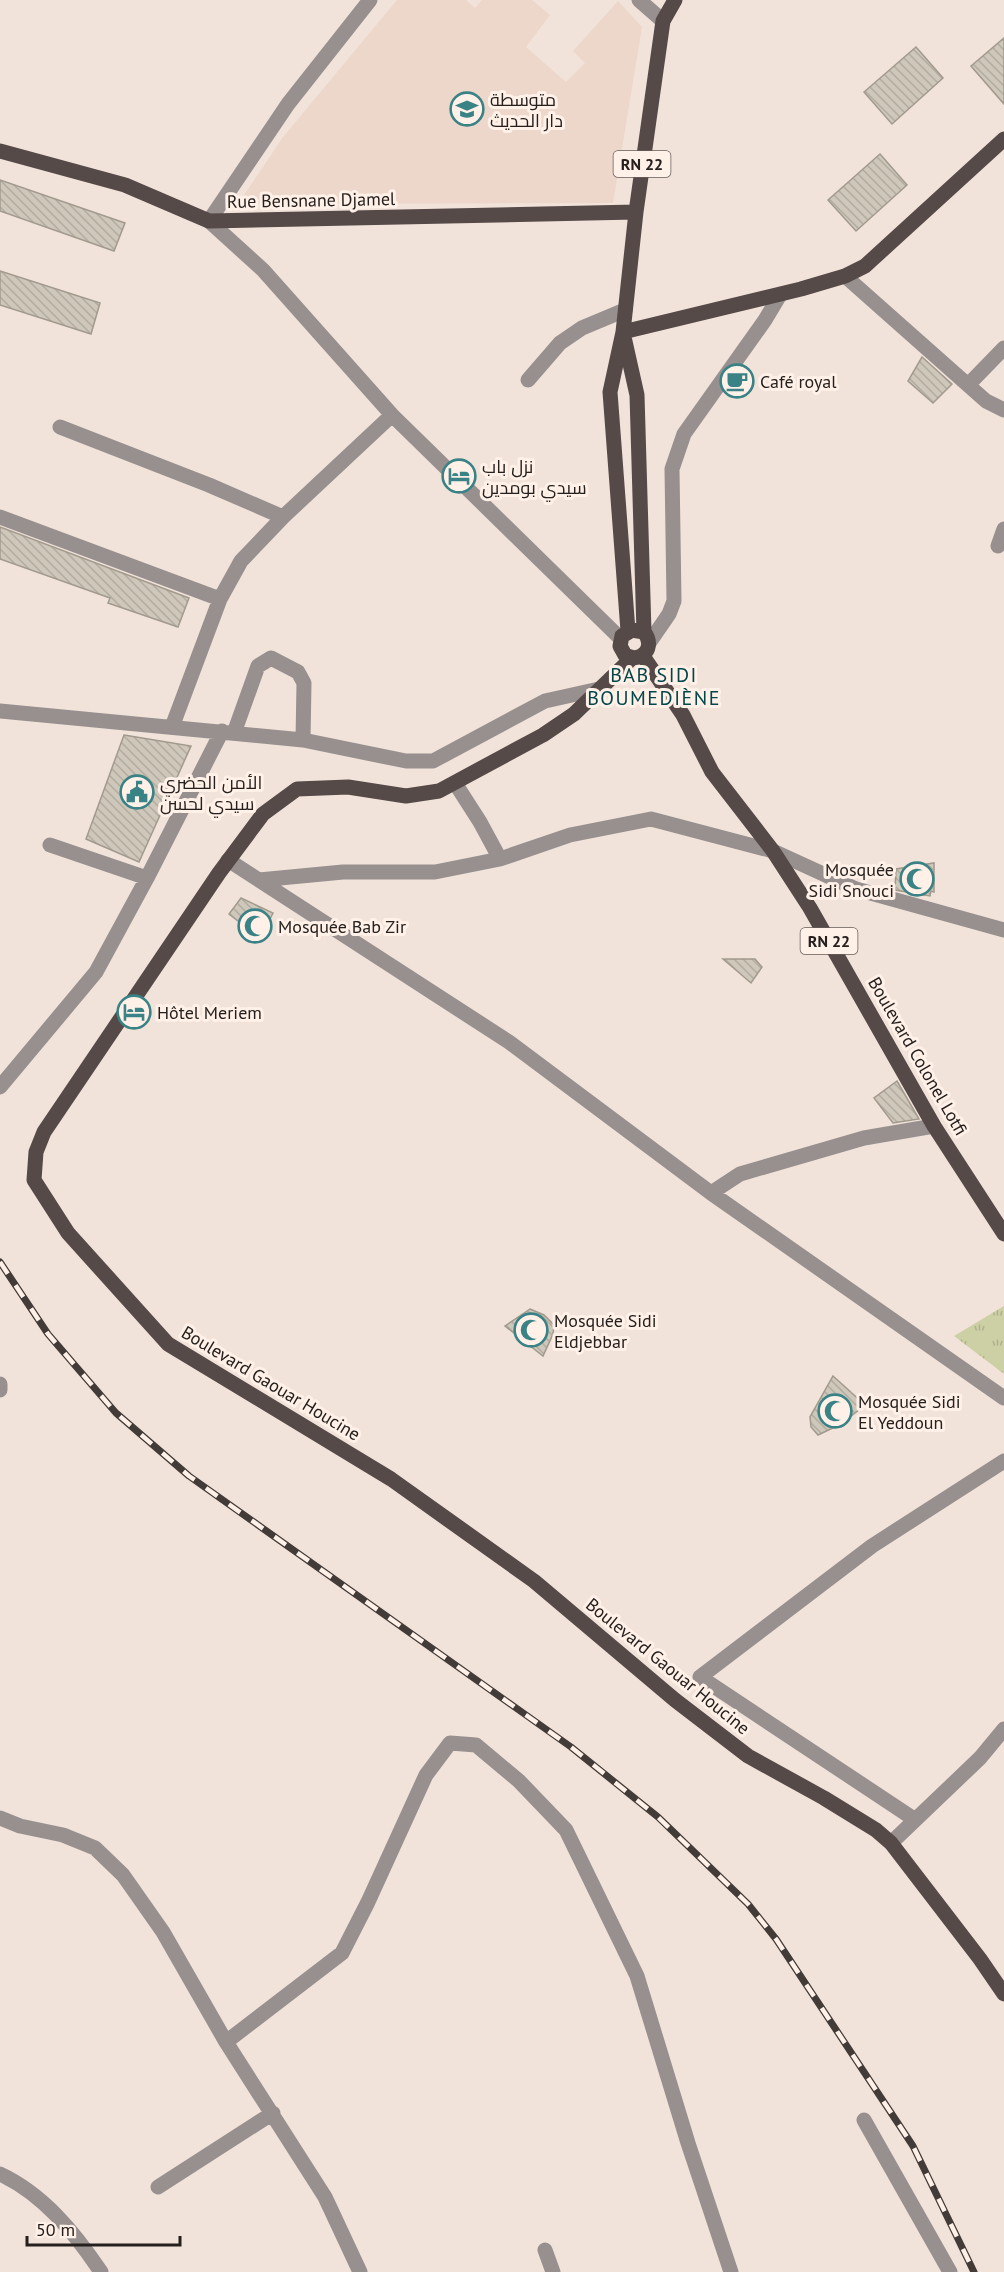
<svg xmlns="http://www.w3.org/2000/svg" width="1004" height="2272" viewBox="0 0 1004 2272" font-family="'PT Sans',Cairo,sans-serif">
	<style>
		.built { fill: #ecd7ca }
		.park { fill: url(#park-tufts) }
		.building { fill: url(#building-back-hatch); stroke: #a19a8d; stroke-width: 1.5 }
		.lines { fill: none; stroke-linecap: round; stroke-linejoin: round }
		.minor { stroke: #97908f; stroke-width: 15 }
		.major { stroke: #564a49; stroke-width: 15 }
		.rail-casing { stroke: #423b38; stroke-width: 7 }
		.rail { stroke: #fff0e8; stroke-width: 4.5; stroke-dasharray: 14; stroke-linecap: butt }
		.labels { text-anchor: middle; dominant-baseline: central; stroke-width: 6; stroke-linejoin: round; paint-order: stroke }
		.shield { fill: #fff0e8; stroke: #665e5a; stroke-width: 1.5 }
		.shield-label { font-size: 16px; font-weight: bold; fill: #25201d }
		.poi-label { font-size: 18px; fill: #25201d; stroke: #fff0e8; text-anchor: start }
		.street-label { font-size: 18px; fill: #25201d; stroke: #fff0e8 }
		.neighbourhood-label { font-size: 20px; letter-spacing: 1.5px; fill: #024649; stroke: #fff0e8 }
	</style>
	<defs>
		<pattern id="park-tufts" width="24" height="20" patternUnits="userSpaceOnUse" patternTransform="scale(1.5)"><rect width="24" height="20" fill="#ccd0a4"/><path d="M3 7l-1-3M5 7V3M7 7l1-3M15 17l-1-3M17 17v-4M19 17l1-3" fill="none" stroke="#afb28d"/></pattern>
		<pattern id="building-back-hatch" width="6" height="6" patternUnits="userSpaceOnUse" patternTransform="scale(1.5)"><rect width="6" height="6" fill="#cfc7ba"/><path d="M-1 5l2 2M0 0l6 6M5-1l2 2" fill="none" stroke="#b2ab9f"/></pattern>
	</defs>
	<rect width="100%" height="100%" fill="#f2e3da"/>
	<path class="built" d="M397,0H466L475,8L482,0H532L550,15L526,47L566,82L585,63L573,51L618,1L642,27L613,203L238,204L283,137Z"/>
	<path class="park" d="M1004,1306V1374L954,1336Z"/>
	<path class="building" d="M1004,38V104L971,66Z
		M916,47L943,78L892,124L864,92Z
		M880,154L907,185L856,231L828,200Z
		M0,180L125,223L114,251L0,211Z
		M0,271L100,303L91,334L0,305Z
		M922,357L952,384L933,403L908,381Z
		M0,527L189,598L178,627L108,603L110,598L0,559Z
		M124,735L191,746L139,862L86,839Z
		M934,863V892L931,891L930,896L895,890L896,869Z
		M241,898L273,913L260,938L229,914Z
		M723,959H755L762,967L751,983Z
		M897,1081L919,1119L893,1123L874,1098Z
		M530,1309L544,1315L554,1325L553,1334L543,1356L505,1326Z
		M833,1376L865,1405L841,1424L818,1435L811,1427L810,1417Z"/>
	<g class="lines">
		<path class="minor" d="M370,0L288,104L209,221L263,270L392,415L621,639
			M639,0L663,21
			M845,276L986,401L1004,410
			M528,380L560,343L582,328L625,310
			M968,385L1004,348
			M60,427L209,485L283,517
			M0,517L220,599
			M998,546L1004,529
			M649,643L669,614L674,601L672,469L684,434L765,320L780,295
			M0,711L303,740L406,761H433L545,701L599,689
			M172,727L220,599L241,561L283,517L392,415
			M234,733L258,666L271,658L298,672L304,683L303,740
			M455,783L480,822L500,859
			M50,845L147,878
			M228,860L509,1042L711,1193L1004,1398
			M259,880L343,872H435L500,859L570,835L651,819L773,851L856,889L1004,930
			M0,1087L96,972L147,878L222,731
			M711,1193L740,1174L864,1138L934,1126
			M0,1384V1390
			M0,1818L20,1826L63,1835L95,1848L123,1875L163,1932L226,2042L325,2197L360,2272
			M914,1819L700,1677L872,1546L1004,1461
			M891,1843L980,1758L1004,1729
			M226,2042L342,1953L368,1902L426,1775L450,1743L476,1745L519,1781L566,1830L637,1976L688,2143L731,2272
			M864,2120L950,2272
			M0,2174C43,2194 75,2233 101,2272
			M158,2187L273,2113
			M545,2250L553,2272"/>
		<path class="major" d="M0,151L125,185L209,221L636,212
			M623,332L801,289L845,276L865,266L1004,139
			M624,337L637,395L644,632C656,647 642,664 625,655L620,646L622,636L632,630L644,632
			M628,631L610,392L623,332L636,212L663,21L675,0
			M643,656L683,715L712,772L773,851L810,908L934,1126L1004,1234
			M632,658L574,714L543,735L439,791L406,796L348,787L297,789L263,814L219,873L44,1132L36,1152L34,1180L68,1233L168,1344L391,1479L534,1581L675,1700L748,1756L824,1798L876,1830L891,1843L980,1959L1004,1994"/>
		<g class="rail-casing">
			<path id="rail" d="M0,1262L48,1334L116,1413L189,1476L571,1747L658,1817L748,1904L776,1939L913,2146L974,2272"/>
		</g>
		<use href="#rail" class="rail"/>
	</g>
	<defs>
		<g id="school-ring" transform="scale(1.725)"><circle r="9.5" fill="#fff0e8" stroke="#398286" stroke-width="1.5"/><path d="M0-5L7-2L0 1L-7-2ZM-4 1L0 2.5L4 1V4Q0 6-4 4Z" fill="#398286"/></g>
		<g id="cafe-ring" transform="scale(1.725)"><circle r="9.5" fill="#fff0e8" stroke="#398286" stroke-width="1.5"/><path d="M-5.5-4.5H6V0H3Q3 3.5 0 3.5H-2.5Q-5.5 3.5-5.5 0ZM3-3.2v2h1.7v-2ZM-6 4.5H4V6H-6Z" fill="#398286"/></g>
		<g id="hotel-ring" transform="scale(1.725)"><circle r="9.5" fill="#fff0e8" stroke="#398286" stroke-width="1.5"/><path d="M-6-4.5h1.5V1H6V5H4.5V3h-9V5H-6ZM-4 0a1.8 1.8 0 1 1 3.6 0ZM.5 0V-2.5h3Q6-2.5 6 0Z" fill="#398286"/></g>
		<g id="civic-ring" transform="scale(1.725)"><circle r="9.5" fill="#fff0e8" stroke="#398286" stroke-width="1.5"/><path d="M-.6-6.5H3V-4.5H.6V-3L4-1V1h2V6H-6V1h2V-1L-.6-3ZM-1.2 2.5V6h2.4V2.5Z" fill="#398286"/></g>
		<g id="mosque-ring" transform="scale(1.725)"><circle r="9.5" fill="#fff0e8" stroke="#398286" stroke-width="1.5"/><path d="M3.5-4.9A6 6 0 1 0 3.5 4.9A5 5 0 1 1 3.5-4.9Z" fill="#398286"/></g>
	</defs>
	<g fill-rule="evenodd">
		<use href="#school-ring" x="467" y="109"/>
		<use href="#cafe-ring" x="737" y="381"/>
		<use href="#hotel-ring" x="459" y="476"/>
		<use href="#civic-ring" x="137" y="792"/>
		<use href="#mosque-ring" x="917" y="879"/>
		<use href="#mosque-ring" x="255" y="926"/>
		<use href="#hotel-ring" x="134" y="1012"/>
		<use href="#mosque-ring" x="531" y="1330"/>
		<use href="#mosque-ring" x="835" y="1411"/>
	</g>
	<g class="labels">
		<g class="shield">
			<rect x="613.5" y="151" width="57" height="26" rx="4.5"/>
			<rect x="800.5" y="928" width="57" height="26" rx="4.5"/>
		</g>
		<g class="shield-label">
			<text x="642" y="164">RN 22</text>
			<text x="829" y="941">RN 22</text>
		</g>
		<g class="poi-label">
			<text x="490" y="99">متوسطة<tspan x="490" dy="21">دار الحديث</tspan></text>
			<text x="760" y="381">Café royal</text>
			<text x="482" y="466">نزل باب<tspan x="482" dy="21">سيدي بومدين</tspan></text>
			<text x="160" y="782">الأمن الحضري<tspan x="160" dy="21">سيدي لحسن</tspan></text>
			<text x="894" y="869" text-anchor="end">Mosquée<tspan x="894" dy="21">Sidi Snouci</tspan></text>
			<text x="278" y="926">Mosquée Bab Zir</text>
			<text x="157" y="1012">Hôtel Meriem</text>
			<text x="554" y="1320">Mosquée Sidi<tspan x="554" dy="21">Eldjebbar</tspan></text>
			<text x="858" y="1401">Mosquée Sidi<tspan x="858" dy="21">El Yeddoun</tspan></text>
		</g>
		<g class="street-label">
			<text transform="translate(311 200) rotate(-1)">Rue Bensnane Djamel</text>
			<text transform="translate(918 1056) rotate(60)">Boulevard Colonel Lotfi</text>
			<text transform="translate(271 1383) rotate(31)">Boulevard Gaouar Houcine</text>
			<text transform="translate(668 1666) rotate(39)">Boulevard Gaouar Houcine</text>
		</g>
		<g class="neighbourhood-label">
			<text x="654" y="675">BAB SIDI<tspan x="654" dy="23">BOUMEDIÈNE</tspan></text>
		</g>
	</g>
	<path d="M27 2236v9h153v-9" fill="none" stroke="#25201d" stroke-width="3"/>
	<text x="36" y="2236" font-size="18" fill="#25201d" stroke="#fff0e8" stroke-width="4.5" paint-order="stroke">50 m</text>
</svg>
